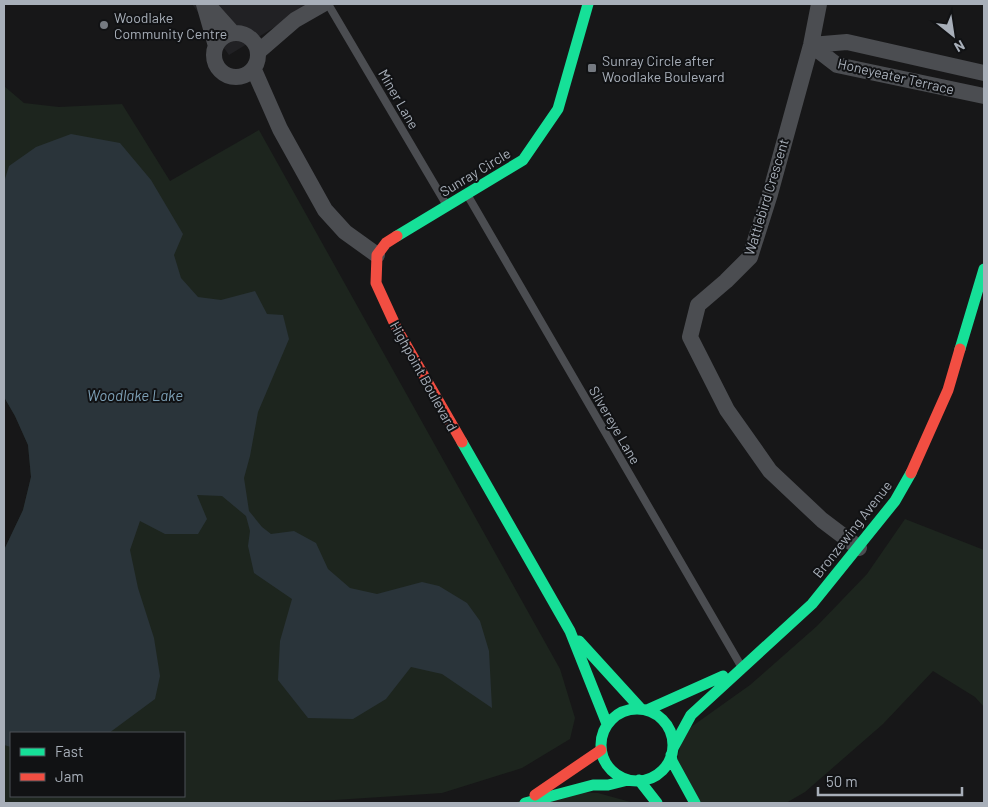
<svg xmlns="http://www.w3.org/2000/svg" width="988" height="807" viewBox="0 0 988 807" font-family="Barlow,sans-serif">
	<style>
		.built { fill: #212124 }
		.green { fill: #1d251e; fill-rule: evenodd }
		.water { fill: #2a343a }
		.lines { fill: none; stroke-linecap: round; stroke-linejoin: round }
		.lane { stroke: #4b4d51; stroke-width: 8 }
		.street { stroke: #4b4d51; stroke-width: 16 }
		.fast { stroke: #16e098; stroke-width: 11 }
		.jam { stroke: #f24e42; stroke-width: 11 }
		.poi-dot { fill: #757a81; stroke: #111214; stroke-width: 2 }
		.labels { text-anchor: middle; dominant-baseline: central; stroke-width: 4; stroke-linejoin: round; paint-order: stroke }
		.poi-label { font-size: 14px; fill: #a8afb9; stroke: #111214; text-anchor: start }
		.street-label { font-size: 14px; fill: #a8afb9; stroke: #111214 }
		.water-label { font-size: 15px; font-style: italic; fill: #7da0b6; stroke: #111214 }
	</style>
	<rect width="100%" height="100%" fill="#171718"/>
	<path class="built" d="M192,4H312L229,55Z"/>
	<path class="green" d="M4,86L24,103L59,107L122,104L170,181L259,130L560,669L575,718L570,739L522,768L442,793L335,800L254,803H4V550L23,510L31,477L28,445L15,416L4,397ZM11,733H184V796H11Z
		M905,519L984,550V707L975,697L933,671L883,724L805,792L786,803H692L674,771L684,732L750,685L817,626L867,574Z
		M553,791L598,793L634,803H513Z"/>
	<path class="water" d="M71,134L120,143L151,180L183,234L174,255L181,278L198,297L221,300L255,291L267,314L283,315L289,339L258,412L250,456L244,478L249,511L262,527L271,534L294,531L316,543L328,569L350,588L377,594L422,582L439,586L467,603L480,621L489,651L492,708L442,674L411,667L386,699L353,719L308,718L278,680L280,641L292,599L254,573L248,546L250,531L246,516L222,496L197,495L207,519L198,534H165L140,521L130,550L138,588L154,638L160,676L155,699L109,733H11V747L4,745V550L23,510L31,477L28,445L15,416L4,397V182L9,166L36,147Z"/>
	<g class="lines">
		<path class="lane" d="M328,4L446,204
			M468,196L741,666"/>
		<path class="street" d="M204,4L216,46
			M207,4L233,33
			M819,4L811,45L770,194L750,257L726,281L698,305L690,337L727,410L770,471L822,520L859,548
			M214 55a22 22 0 1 1 44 0a22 22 0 1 1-44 0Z
			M811,45L837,65L984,96
			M811,45L847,42L984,73
			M258,52L295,20L323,4
			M254,70L280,129L325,210L345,232L377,255"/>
		<path class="fast" d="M397,236L523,160L558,109L588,4
			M960,349L984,269
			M462,442L570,631L607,724
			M579,641L641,709
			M601 745a36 36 0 1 1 72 0a36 36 0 1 1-72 0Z
			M647,710L723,676
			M673,748L691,715L812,604L895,501L911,473
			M671,755L672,761L695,803
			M639,780L657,803
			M525,803L593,785H608L628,780"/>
		<path class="jam" d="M397,236L386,243L377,255L376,283L398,331L462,442
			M911,473L948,390L960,349
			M535,795L601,750"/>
	</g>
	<g class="poi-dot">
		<circle cx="104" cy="25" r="5"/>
		<rect x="587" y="63" width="10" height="10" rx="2.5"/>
	</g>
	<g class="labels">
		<g class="poi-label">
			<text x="114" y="17">Woodlake<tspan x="114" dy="16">Community Centre</tspan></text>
			<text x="602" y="60">Sunray Circle after<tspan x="602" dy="16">Woodlake Boulevard</tspan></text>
		</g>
		<g class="street-label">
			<text transform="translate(896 76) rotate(13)">Honeyeater Terrace</text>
			<text transform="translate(399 99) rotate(60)">Miner Lane</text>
			<text transform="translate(475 172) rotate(-31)">Sunray Circle</text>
			<text transform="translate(766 197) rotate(-73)">Wattlebird Crescent</text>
			<text transform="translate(424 376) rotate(61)">Highpoint Boulevard</text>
			<text transform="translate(615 425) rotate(60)">Silvereye Lane</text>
			<text transform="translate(852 529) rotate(-52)">Bronzewing Avenue</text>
		</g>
		<g class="water-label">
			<text x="135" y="395">Woodlake Lake</text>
		</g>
	</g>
	<rect width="988" height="807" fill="none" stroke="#a8afb9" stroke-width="10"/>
	<rect x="10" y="732" width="175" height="65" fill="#111214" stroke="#4d5156"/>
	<rect x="20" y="748" width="25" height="8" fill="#16e098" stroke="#4d5156"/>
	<text x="55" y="757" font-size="15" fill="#a8afb9">Fast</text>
	<rect x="20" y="773" width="25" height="8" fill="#f24e42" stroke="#4d5156"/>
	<text x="55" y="782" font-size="15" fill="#a8afb9">Jam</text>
	<g transform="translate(953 35) rotate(150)" stroke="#111214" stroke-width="4" paint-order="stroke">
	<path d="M0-4L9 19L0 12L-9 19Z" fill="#a8afb9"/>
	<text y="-8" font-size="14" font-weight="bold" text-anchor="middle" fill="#a8afb9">N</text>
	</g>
	<path d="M818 787v8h144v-8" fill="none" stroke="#a8afb9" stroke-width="2.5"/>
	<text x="826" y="787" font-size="15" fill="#a8afb9" stroke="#111214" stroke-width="4" paint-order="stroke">50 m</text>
</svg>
